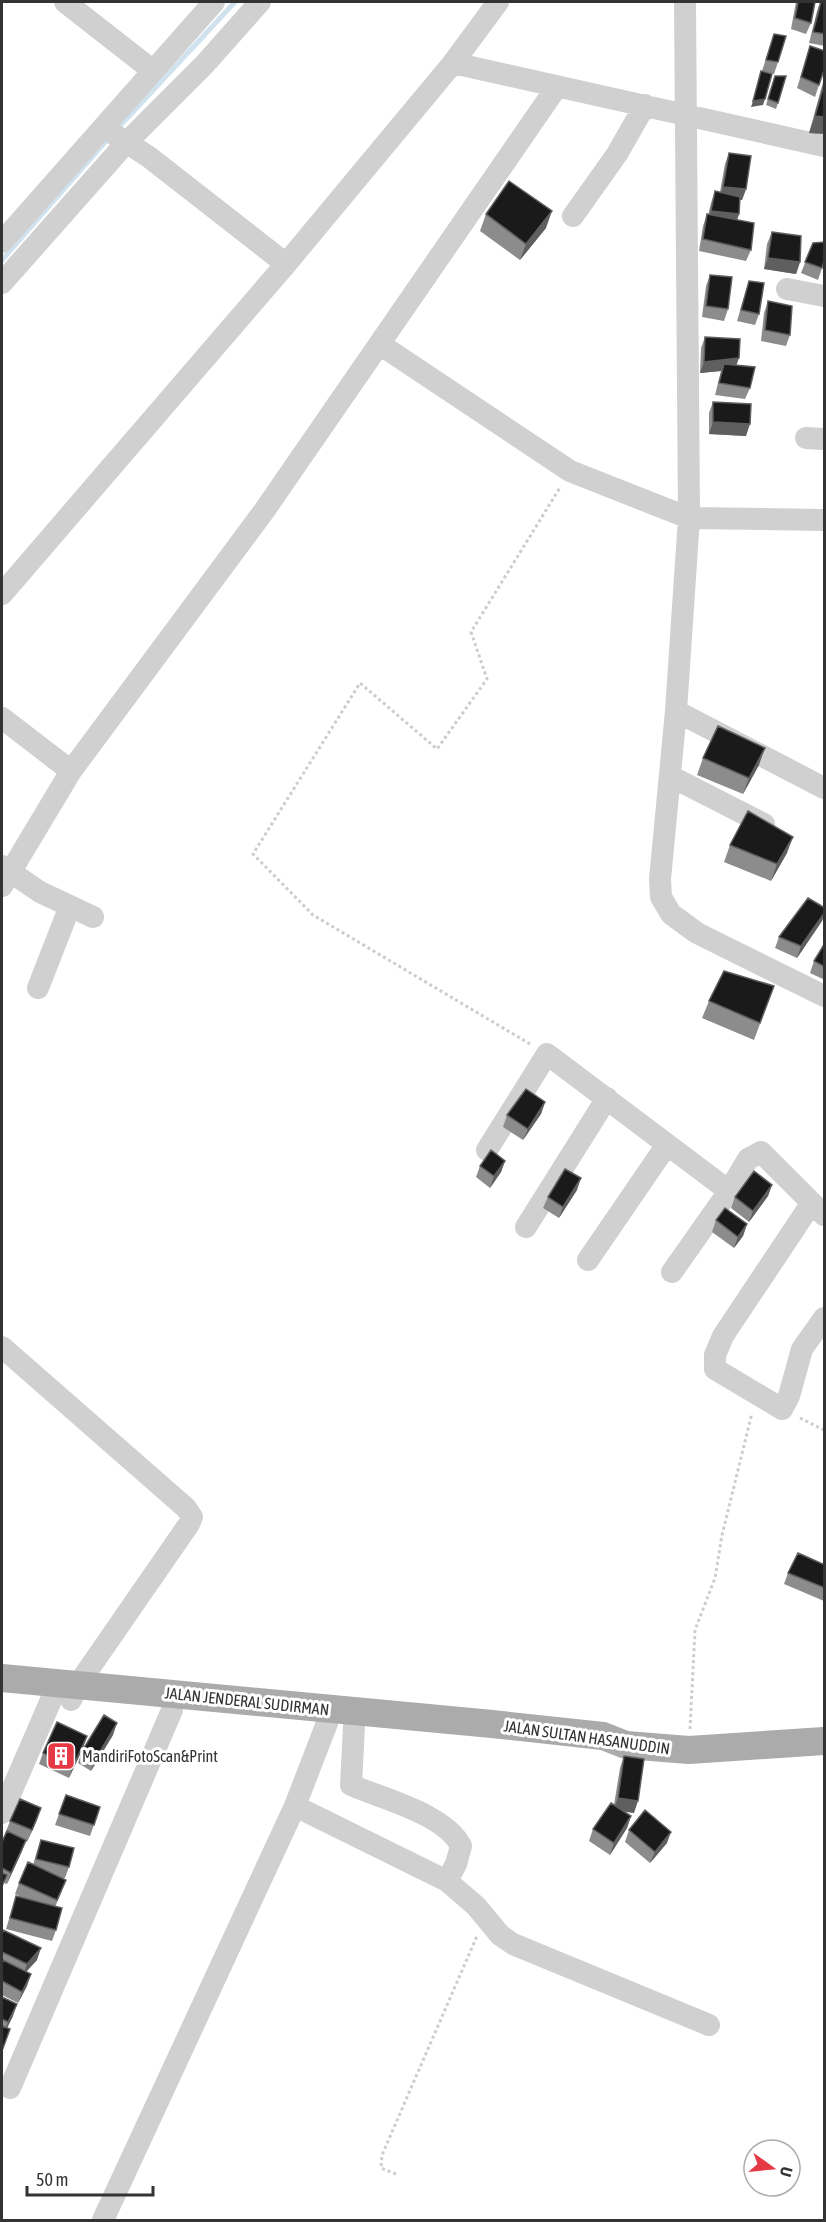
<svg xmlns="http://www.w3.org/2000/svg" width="826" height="2222" viewBox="0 0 826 2222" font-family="'Asap Condensed',sans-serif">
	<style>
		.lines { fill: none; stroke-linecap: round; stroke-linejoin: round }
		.stream { stroke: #cfe2ee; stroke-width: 5 }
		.path { stroke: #cdcdcd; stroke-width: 3; stroke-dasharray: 3 3; stroke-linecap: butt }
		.minor { stroke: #d0d0d0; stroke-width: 22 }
		.major { stroke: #ababab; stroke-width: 28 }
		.wall { fill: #8c8c8c }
		.shaded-wall { fill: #5f5f5f }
		.building { fill: #1a1a1a; stroke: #5f5f5f; stroke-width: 1.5 }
		.labels { text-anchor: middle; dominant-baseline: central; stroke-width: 6; stroke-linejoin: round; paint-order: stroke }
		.street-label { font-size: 16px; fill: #333; stroke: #fff }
		.poi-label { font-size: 16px; fill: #333; stroke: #fff; text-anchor: start }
	</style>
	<rect width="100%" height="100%" fill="#fff"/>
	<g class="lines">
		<path class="stream" d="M118,128L235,2
			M2,260L106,141"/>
		<path class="path" d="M530,1044L313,915L253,854L360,683L437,749L487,679L471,632L561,486
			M800,1418L824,1430
			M690,1729L695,1630L715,1578L722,1535L752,1413
			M396,2174L381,2168L382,2155L477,1936"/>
		<path class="minor" d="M65,2L152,70
			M685,2L689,518L676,711L660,879L661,897L671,914L697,933L824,996
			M453,63L498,2
			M115,135L149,157L286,264
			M573,216L617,154L645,105
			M2,242L214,2
			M2,283L125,144L204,65L260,2
			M787,289L824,296
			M381,345L570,471L689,518L824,520
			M806,438L824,439
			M2,594L286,264L453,63L824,146
			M676,711L824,788
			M2,718L71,771
			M670,776L764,824
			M2,866L40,892L93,917
			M2,886L71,771L264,511L556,88
			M38,988L70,906
			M487,1150L547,1054L729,1191L748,1159L761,1152L824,1215
			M811,1204L723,1336L715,1355V1369L782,1409L789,1396L802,1349L824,1318
			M526,1227L607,1098
			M588,1260L666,1146
			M672,1272L729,1191
			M2,1347L186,1508L192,1517L189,1524L77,1686L71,1700
			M354,1726L351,1785C383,1799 445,1814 461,1846L456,1864L447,1881
			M295,1806L447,1881L476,1906L500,1935L513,1944L709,2025
			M2,1813L51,1700
			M10,2088L172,1710
			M103,2220L295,1806L332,1710"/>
		<path class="major" d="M2,1678L492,1724L603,1736L626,1745L689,1750L824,1741"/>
	</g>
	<path class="wall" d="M796,2H815L811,23L806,34L791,29Z
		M820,2H825V46L809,43L817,11Z
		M774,34L778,62L774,74L762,71Z
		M810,46L825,67L815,97L797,88Z
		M825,75V134L809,133Z
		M775,76L778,103L776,109L766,105Z
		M729,153L746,189L742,200H740L739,214L737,220L751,250L746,261L699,251L703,226L707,214L708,215L711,203L715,191L720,192L725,164Z
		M486,214L546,228L520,260L480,231Z
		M772,232L800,262L796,274L764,269L767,244Z
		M813,243L822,268L818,280L801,273Z
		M710,275L728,309L724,321L702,317L706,286Z
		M749,281L759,314L755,325L737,321Z
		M768,301L790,335L786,346L761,341L764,313Z
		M705,337L736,365L750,388L745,399L715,395L721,371L700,373L701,348Z
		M713,402L746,436L709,434V413Z
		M703,758L759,765L743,794L697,775Z
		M730,845L787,853L771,881L724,862Z
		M825,908V913L822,921L797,958L775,948L779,937Z
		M825,943V980L810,973L814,961Z
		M774,986L754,1040L702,1018L709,1001Z
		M545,1102L541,1114L523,1140L503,1127L507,1115Z
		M505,1161L501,1172L490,1188L476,1177L480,1166Z
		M772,1185L768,1196L749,1222L731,1208L735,1197Z
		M577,1190L559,1218L543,1208L548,1197Z
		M716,1220L747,1224L743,1236L734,1248L712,1232Z
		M825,1565L824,1601L784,1584L788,1573Z
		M113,1735L91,1771L78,1763L82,1751Z
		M83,1748L69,1778L39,1764L43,1753Z
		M624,1756L634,1813L624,1811L631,1816L627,1828L610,1855L589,1841L593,1829L614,1805L620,1768Z
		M66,1795L100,1807L90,1836L55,1825Z
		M37,1820L27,1842L26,1841L22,1851L7,1884L4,1883L2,1888V1842L10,1821Z
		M629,1830L667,1843L650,1863L625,1842Z
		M41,1840L69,1867L65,1878H62V1891L55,1907L56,1930L52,1941L6,1929L16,1896L21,1897L15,1894L19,1883L33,1865L37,1851Z
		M2,1933L37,1960L26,1972L27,1986L18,2003L2,1995Z
		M2,1997L13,2016L7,2028L10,2029L2,2053Z"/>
	<path class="shaded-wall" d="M765,99L763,105L751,107L753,101Z
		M815,116L825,117V134L809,133Z
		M723,187L746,189L742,200L719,198Z
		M552,211L546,228L520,260L526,244Z
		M711,211L739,214L735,225L707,222Z
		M768,258L800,262L796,274L764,269Z
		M739,358L735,369L724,364L721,371L700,373L704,362Z
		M713,422L750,424L746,436L709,434Z
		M765,748L759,765L743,794L749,778Z
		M793,837L787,853L771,881L777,864Z
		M825,912L822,921L797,958L801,946Z
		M545,1102L541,1114L523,1140L528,1129Z
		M505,1161L501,1172L490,1188L494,1176Z
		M581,1178L577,1190L559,1218L563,1207Z
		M772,1185L768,1196L749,1222L753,1211Z
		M747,1224L743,1236L734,1248L738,1237Z
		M117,1723L113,1735L91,1771L95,1760Z
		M87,1736L83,1748L69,1778L73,1767Z
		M618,1798L638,1801L634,1813L613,1810Z
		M41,1808L37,1820L27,1842L32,1830Z
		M631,1816L627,1828L610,1855L614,1843Z
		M671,1832L667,1843L650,1863L655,1852Z
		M26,1840L22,1851L7,1884L11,1873Z
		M41,1948L37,1960L23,1975L27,1964Z
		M31,1974L27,1986L18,2003L22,1992Z
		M17,2004L13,2016L4,2034L8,2022Z"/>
	<path class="building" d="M798,2H815L811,23L795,18Z
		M821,2H825V34L813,32Z
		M774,34L786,36L778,62L766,60Z
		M810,46L825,51V67L819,85L801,77Z
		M761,71L772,74L765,99L753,101Z
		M775,76H786L778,103L768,99Z
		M825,81V117L815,116Z
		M729,153L751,156L746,189L723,187Z
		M509,181L552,211L526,244L486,214Z
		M715,191L740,197L739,214L711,211Z
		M707,214L754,223L751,250L703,239Z
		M772,232L801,236L800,262L768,258Z
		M825,242V257L822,268L805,262L813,243Z
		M710,275L732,277L728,309L706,306Z
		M749,281L764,283L759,314L741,310Z
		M768,301L792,306L790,335L765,330Z
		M705,337L740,339L739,358L704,362Z
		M724,364L755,367L750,388L719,383Z
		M713,402L751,404L750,424L713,422Z
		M718,726L765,748L749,778L703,758Z
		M748,811L793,837L777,864L730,845Z
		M808,898L825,908V912L801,946L779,937Z
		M825,943V967L814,961Z
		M724,971L774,986L760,1023L709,1001Z
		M526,1089L545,1102L528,1129L507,1115Z
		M491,1150L505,1161L494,1176L480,1166Z
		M565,1169L581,1178L563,1207L548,1197Z
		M754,1171L772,1185L753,1211L735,1197Z
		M725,1208L747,1224L738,1237L716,1220Z
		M798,1553L825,1565V1588L788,1573Z
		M104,1715L117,1723L95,1760L82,1751Z
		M57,1722L87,1736L73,1767L43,1753Z
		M624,1756L644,1759L638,1801L618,1798Z
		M66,1795L100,1807L94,1825L59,1814Z
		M20,1799L41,1808L32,1830L10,1821Z
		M611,1803L631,1816L614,1843L593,1829Z
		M645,1810L671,1832L655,1852L629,1830Z
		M7,1831L26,1840L11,1873L2,1868V1842Z
		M41,1840L74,1848L69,1867L36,1859Z
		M28,1862L66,1880L57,1900L19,1883Z
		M2,1873L7,1875L2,1886Z
		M16,1896L62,1908L56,1930L10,1918Z
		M3,1930L41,1948L27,1964L2,1952V1933Z
		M3,1960L31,1974L22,1992L2,1981V1963Z
		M2,1997L17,2004L8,2022L2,2019Z
		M2,2026L10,2029L3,2048H2Z"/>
	<defs>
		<g id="building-square" transform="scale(1.5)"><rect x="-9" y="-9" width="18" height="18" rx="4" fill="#e63946" stroke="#fff"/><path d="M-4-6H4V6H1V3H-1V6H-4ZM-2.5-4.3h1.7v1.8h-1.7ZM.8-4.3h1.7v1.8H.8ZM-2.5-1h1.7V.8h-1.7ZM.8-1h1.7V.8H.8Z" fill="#fff"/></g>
	</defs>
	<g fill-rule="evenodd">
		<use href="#building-square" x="61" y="1756"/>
	</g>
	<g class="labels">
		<g class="street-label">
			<text transform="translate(247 1701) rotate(6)">JALAN JENDERAL SUDIRMAN</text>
			<text transform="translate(587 1737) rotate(8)">JALAN SULTAN HASANUDDIN</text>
		</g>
		<g class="poi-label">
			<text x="82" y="1756">MandiriFotoScan&amp;Print</text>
		</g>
	</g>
	<rect width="826" height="2222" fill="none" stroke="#333333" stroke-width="6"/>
	<g transform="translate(772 2168) rotate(105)"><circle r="28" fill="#ffffff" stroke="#adadad" stroke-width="1.5"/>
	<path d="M0-4.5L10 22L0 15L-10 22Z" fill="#e63946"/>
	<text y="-9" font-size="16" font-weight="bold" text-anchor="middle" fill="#333333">U</text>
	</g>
	<path d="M27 2186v9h126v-9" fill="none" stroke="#333333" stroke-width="3"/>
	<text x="36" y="2186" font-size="18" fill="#333333" stroke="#ffffff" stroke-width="4.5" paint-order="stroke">50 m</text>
</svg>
